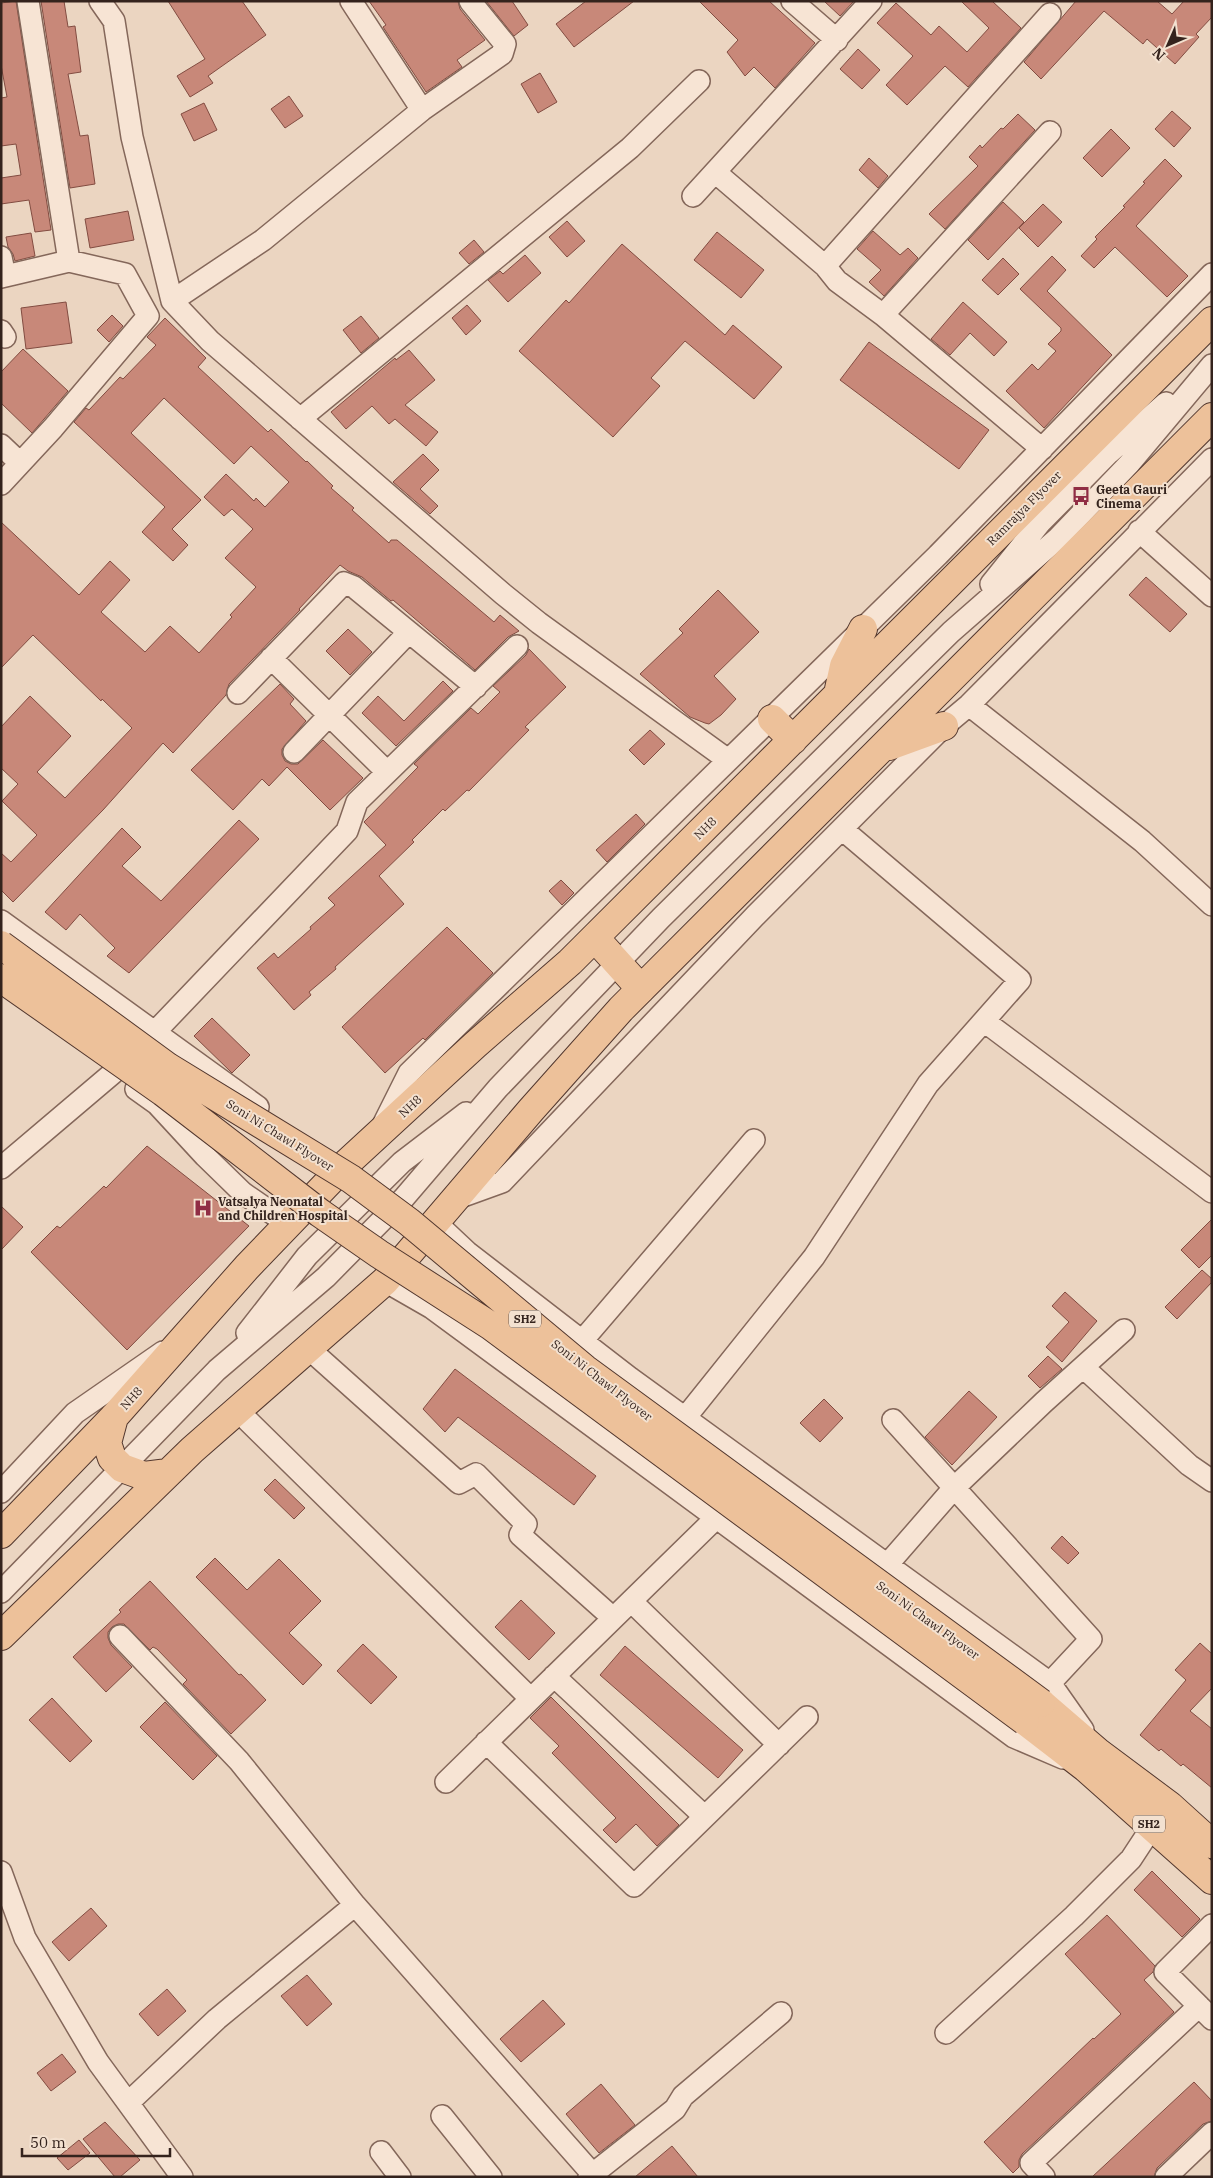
<svg xmlns="http://www.w3.org/2000/svg" width="1213" height="2178" viewBox="0 0 1213 2178" font-family="'IBM Plex Serif',serif">
	<style>
		.building { fill: #c88879; stroke: #824c41 }
		.lines { fill: none; stroke-linecap: round; stroke-linejoin: round }
		.minor-casing { stroke: #84675a; stroke-width: 24 }
		.major-casing { stroke: #52372e; stroke-width: 30 }
		.minor { stroke: #f7e4d4; stroke-width: 21 }
		.major { stroke: #edc19a; stroke-width: 28 }
		.major-bridge-casing { stroke: #52372e; stroke-width: 30; stroke-linecap: butt }
		.major-bridge { stroke: #edc19a; stroke-width: 28 }
		.labels { text-anchor: middle; dominant-baseline: central; stroke-width: 4; stroke-linejoin: round; paint-order: stroke }
		.shield { fill: #f3e1d0; stroke: #6d5c53; stroke-width: 1 }
		.shield-label { font-size: 11px; font-weight: bold; fill: #34231d }
		.poi-label { font-size: 12px; font-weight: bold; fill: #34231d; stroke: #f3e1d0; text-anchor: start }
		.street-label { font-size: 12px; fill: #34231d; stroke: #f3e1d0 }
	</style>
	<rect width="100%" height="100%" fill="#ebd5c1"/>
	<path class="building" d="M16,1L51,230L35,232L29,200L1,204V178L21,175L16,144L1,146V98L7,97L1,65V3Z
		M41,1H64L68,27L75,26L81,72L68,74L80,136L88,135L95,184L70,188Z
		M168,1H242L266,35L208,76L213,83L190,97L177,76L205,59Z
		M369,1H458L460,9L485,40L457,60L462,67L426,92L383,27L386,25Z
		M486,1H512L528,25L514,36Z
		M586,1H634L574,47L556,24Z
		M699,1H769L815,43L775,88L754,67L745,76L727,52L738,40Z
		M824,1H854L840,16Z
		M961,1H992L1021,28L968,87L945,66L907,105L886,85L913,56L877,23L896,3L931,35L939,26L967,52L989,28Z
		M1076,1H1157L1172,14L1184,1H1212V17L1196,34L1199,37L1175,64L1147,39L1143,44L1104,11L1041,79L1024,62Z
		M858,49L880,70L862,89L840,69Z
		M540,73L557,102L538,113L521,84Z
		M289,96L303,116L285,128L271,109Z
		M204,103L217,130L194,141L181,114Z
		M1172,111L1191,128L1174,147L1155,129Z
		M1018,114L1035,130L945,229L929,214L978,166L969,157L980,145L982,148L1001,128L1003,129Z
		M1111,129L1130,148L1102,177L1083,158Z
		M869,158L888,176L878,188L859,170Z
		M1165,159L1182,176L1136,226L1188,276L1167,297L1115,247L1094,268L1081,256L1097,239L1095,237L1125,207L1123,206L1145,183L1143,182Z
		M1003,202L1024,222L988,260L968,240Z
		M1043,204L1062,222L1038,247L1019,228Z
		M128,211L134,240L90,248L85,219Z
		M567,221L585,241L567,257L549,237Z
		M873,231L900,255L908,248L918,258L884,296L869,282L881,270L857,249Z
		M717,232L764,270L741,298L694,260Z
		M31,233L35,256L15,261L13,254L8,247L6,237Z
		M474,240L484,252L469,264L459,253Z
		M622,244L725,335L733,325L782,367L754,399L685,341L651,378L660,386L613,437L519,351L566,300L569,303Z
		M525,255L541,273L508,302L488,280L500,271L503,274Z
		M1052,256L1066,270L1047,291L1112,355L1044,428L1006,391L1032,364L1038,370L1056,351L1048,344L1061,331V328L1020,289Z
		M1003,258L1019,274L998,295L982,280Z
		M66,302L72,343L26,349L21,308Z
		M963,302L1007,342L994,356L970,333L950,355L931,339Z
		M467,305L481,321L466,335L452,318Z
		M112,315L123,326L109,342L97,330Z
		M361,316L379,338L361,353L343,330Z
		M165,318L206,358L198,367L268,432L271,429L306,462L307,461L333,486L331,488L354,508L352,510L389,543L391,540H397L494,622L500,615L519,631L508,637L475,670L393,600L391,601L362,577L348,571L340,565L299,609L300,610L229,684L226,695L173,753L163,743L103,810L13,902L1,890V853L11,862L37,835L2,801L18,784L1,768V727L30,696L71,736L37,772L65,798L132,728L102,699L101,701L33,635L1,668V522L79,595L110,561L130,580L101,612L145,652L170,626L199,653L232,617L230,615L256,587L225,558L253,529L232,509L224,516L204,497L226,474L254,501L256,498L265,507L289,482L251,446L234,464L164,398L131,433L201,500L172,529L188,545L173,561L142,532L165,507L74,422L86,408L89,410L120,377L123,379L156,345L147,337Z
		M869,342L989,430L959,469L840,380Z
		M23,349L68,391L32,433L1,403V372Z
		M409,350L435,380L405,405L438,432L426,446L395,419L389,424L372,406L346,429L331,412L395,358L396,360Z
		M423,454L439,470L420,489L438,506L430,514L393,482Z
		M1146,577L1187,614L1170,632L1129,595Z
		M718,590L759,632L714,676L736,699L721,715L709,724L705,723L690,717L640,674L683,633L679,629Z
		M348,629L372,652L350,675L326,651Z
		M529,649L566,687L525,727L529,730L469,791L467,790L445,811L443,809L412,840L414,842L379,876L404,904L335,967L336,969L309,992L311,995L294,1010L257,968L274,953L278,958L311,929L310,927L335,905L328,898L386,845L364,822L418,767L414,764L471,708L478,714L500,692L493,686L526,655Z
		M443,681L453,691L396,746L362,713L378,696L404,721Z
		M280,684L294,699L290,704L306,721L282,749V755L285,761L291,764H298L323,740L363,778L330,810L287,767L269,786L262,779L233,810L191,770Z
		M650,730L665,744L644,765L629,750Z
		M636,814L645,824L607,862L596,850Z
		M239,820L259,839L129,973L107,956L115,948L80,914L66,930L45,912L122,828L141,847L122,866L161,901Z
		M561,880L574,893L562,905L549,891Z
		M447,927L493,973L435,1030L425,1040L423,1038L385,1073L342,1027Z
		M212,1018L250,1055L232,1073L194,1036Z
		M147,1146L249,1226L127,1350L31,1252L57,1226L60,1228L104,1186L106,1188Z
		M1,1206L23,1227L1,1250Z
		M1212,1219V1255L1199,1268L1181,1250Z
		M1202,1270L1212,1279V1282L1177,1319L1165,1307Z
		M1065,1292L1097,1321L1062,1362L1046,1347L1069,1322L1052,1306Z
		M1048,1356L1062,1369L1040,1388L1028,1376Z
		M455,1369L596,1476L574,1505L458,1417L445,1432L423,1409Z
		M969,1391L997,1417L952,1465L925,1437Z
		M824,1399L843,1418L820,1442L800,1423Z
		M275,1479L305,1508L294,1519L264,1490Z
		M1062,1536L1079,1553L1068,1564L1051,1548Z
		M215,1558L247,1590L279,1559L321,1601L289,1633L322,1665L303,1685L196,1577Z
		M150,1581L239,1675L241,1674L266,1700L231,1734L183,1684L187,1680L157,1649L153,1647L150,1650L124,1624H118L112,1627L108,1632V1638L111,1645L132,1667L106,1692L73,1657L121,1612L119,1610Z
		M521,1600L555,1633L529,1660L495,1627Z
		M1200,1643L1212,1654V1688L1190,1711L1212,1729V1788L1183,1764L1181,1766L1161,1749L1159,1751L1140,1735L1186,1680L1175,1670Z
		M363,1644L397,1677L371,1704L337,1671Z
		M625,1646L743,1750L718,1778L600,1675Z
		M551,1697L679,1825L657,1846L636,1824L616,1843L603,1830L616,1818L552,1753L559,1746L530,1718Z
		M52,1698L92,1741L70,1762L29,1720Z
		M165,1702L217,1756L193,1780L140,1727Z
		M1152,1871L1200,1919L1182,1937L1134,1890Z
		M91,1908L107,1926L69,1961L52,1942Z
		M1107,1915L1155,1966L1153,1972L1144,1980L1174,2012L1022,2154L1019,2160V2167L1013,2173L984,2142L1093,2038L1094,2039L1121,2014L1065,1954Z
		M307,1975L332,2004L307,2026L281,1996Z
		M167,1989L186,2011L158,2036L139,2014Z
		M543,2000L565,2024L521,2062L500,2039Z
		M62,2054L76,2072L51,2091L37,2073Z
		M1194,2082L1212,2101V2121L1203,2124L1157,2168L1154,2177H1092Z
		M601,2084L635,2125L599,2153L566,2114Z
		M105,2122L140,2160L120,2177H115L83,2139Z
		M79,2140L90,2153L68,2170L57,2158Z
		M672,2146L698,2177H635Z"/>
	<g class="lines">
		<g class="minor-casing">
			<path id="minor" d="M28,1L69,261
				M100,1L114,21L132,137L172,301L210,341L503,594L539,623L728,760
				M351,1L422,110
				M792,1L837,40
				M715,172L825,266L837,281L883,315L1042,449
				M693,196L871,1
				M1,257L5,276
				M825,266L1050,14
				M1,277L69,261L125,274L148,316L53,428L1,484
				M172,301L263,240L422,110L502,54L505,44L470,1
				M883,315L1050,132
				M1,331L5,337
				M300,419L630,148L699,81
				M1,445L20,463
				M1139,531L1212,596
				M991,584L1040,523L1109,453L1166,403
				M271,658L387,772
				M238,693L344,583L354,587L476,687
				M969,705L1142,841L1212,905
				M294,752L409,632
				M1,921L258,1107
				M984,1021L1212,1192
				M154,1033L347,831L357,802L517,646
				M136,1089L157,1104L205,1156L243,1193L288,1224
				M383,1125L409,1073L938,555L1212,274
				M1,1168L113,1073
				M455,1199L502,1182L755,916L944,726L969,705L1212,459
				M434,1221L467,1252L630,1378L1050,1683L1083,1730
				M385,1281L432,1308L1014,1737L1063,1758
				M247,1333L307,1256L402,1162L466,1113
				M582,1341L754,1140
				M308,1348L459,1483L476,1474L526,1524L520,1535L613,1618
				M1083,1367L1189,1465L1212,1481
				M237,1410L531,1699
				M685,1418L814,1257L928,1084L1020,980L842,829
				M893,1420L1091,1639L1050,1683
				M1,1492L75,1413L163,1352
				M887,1565L954,1488L1044,1402L1124,1330
				M1,1592L217,1370L326,1277L403,1199L498,1088L661,918L951,632L1057,539L1129,464L1212,365
				M631,1601L779,1745
				M120,1636L239,1761L355,1905L595,2177
				M554,1676L704,1816
				M486,1742L634,1886L807,1717
				M446,1782L717,1517
				M1,1872L25,1938L98,2062L182,2177
				M1212,1925L1165,1972L1212,2019
				M946,2033L1074,1916L1131,1859L1152,1827
				M128,2103L217,2019L355,1905
				M442,2116L491,2177
				M381,2152L400,2177
				M589,2177L675,2109L683,2096L781,2013
				M1044,2177L1031,2163L1199,2006
				M1166,2177L1212,2133"/>
		</g>
		<g class="major-casing">
			<path id="major" d="M838,694L844,666L863,629
				M772,719L793,740
				M889,746L944,726
				M595,938L641,989
				M114,1417L107,1443L112,1458L122,1468L144,1476L168,1473
				M1,1534L114,1417L247,1267L348,1162L475,1045L570,962L1212,321
				M1,1636L192,1450L385,1281L531,1110L621,1009L1212,417
				M1041,1703L1099,1753L1170,1806L1212,1844
				M1025,1721L1086,1768L1212,1880"/>
		</g>
		<use href="#minor" class="minor"/>
		<use href="#major" class="major"/>
		<g class="major-bridge-casing">
			<path id="major-bridge" d="M1,945L168,1067L351,1179L409,1222L585,1369L1041,1703
				M1,978L163,1092L320,1213L379,1254L491,1326L1025,1721"/>
		</g>
		<use href="#major-bridge" class="major-bridge"/>
	</g>
	<defs>
		<g id="bus-bare" transform="scale(1.5)"><path d="M-5-6H5V4H4V6H2V4H-2V6H-4V4H-5ZM-3.5-4V0h7V-4ZM-3.5 1.2v1.5H-2V1.2ZM2 1.2v1.5H3.5V1.2Z" fill="#902d44" stroke="#f3e1d0" stroke-width="2.5" paint-order="stroke"/></g>
		<g id="hospital-bare" transform="scale(1.5)"><path d="M-5-5h3v3.5h4V-5h3V5h-3V1.5h-4V5h-3Z" fill="#902d44" stroke="#f3e1d0" stroke-width="2.5" paint-order="stroke"/></g>
	</defs>
	<g fill-rule="evenodd">
		<use href="#bus-bare" x="1081" y="496"/>
		<use href="#hospital-bare" x="203" y="1208"/>
	</g>
	<g class="labels">
		<g class="shield">
			<rect x="509" y="1310.5" width="32" height="17" rx="4"/>
			<rect x="1133" y="1815.5" width="32" height="17" rx="4"/>
		</g>
		<g class="shield-label">
			<text x="525" y="1319">SH2</text>
			<text x="1149" y="1824">SH2</text>
		</g>
		<g class="poi-label">
			<text x="1096" y="489">Geeta Gauri<tspan x="1096" dy="14">Cinema</tspan></text>
			<text x="218" y="1201">Vatsalya Neonatal<tspan x="218" dy="14">and Children Hospital</tspan></text>
		</g>
		<g class="street-label">
			<text transform="translate(1024 508) rotate(-45)">Ramrajya Flyover</text>
			<text transform="translate(705 828) rotate(-45)">NH8</text>
			<text transform="translate(410 1106) rotate(-43)">NH8</text>
			<text transform="translate(280 1135) rotate(32)">Soni Ni Chawl Flyover</text>
			<text transform="translate(602 1380) rotate(38)">Soni Ni Chawl Flyover</text>
			<text transform="translate(131 1398) rotate(-48)">NH8</text>
			<text transform="translate(928 1620) rotate(36)">Soni Ni Chawl Flyover</text>
		</g>
	</g>
	<rect width="1213" height="2178" fill="none" stroke="#34231d" stroke-width="5"/>
	<g transform="translate(1168 45) rotate(225)" stroke="#f3e1d0" stroke-width="4" paint-order="stroke">
	<path d="M0-4L9 19L0 12L-9 19Z" fill="#34231d"/>
	<text y="-8" font-size="14" font-weight="bold" text-anchor="middle" fill="#34231d">N</text>
	</g>
	<path d="M22 2148v8h148v-8" fill="none" stroke="#34231d" stroke-width="2.5"/>
	<text x="30" y="2148" font-size="15" fill="#34231d" stroke="#f3e1d0" stroke-width="4" paint-order="stroke">50 m</text>
</svg>
